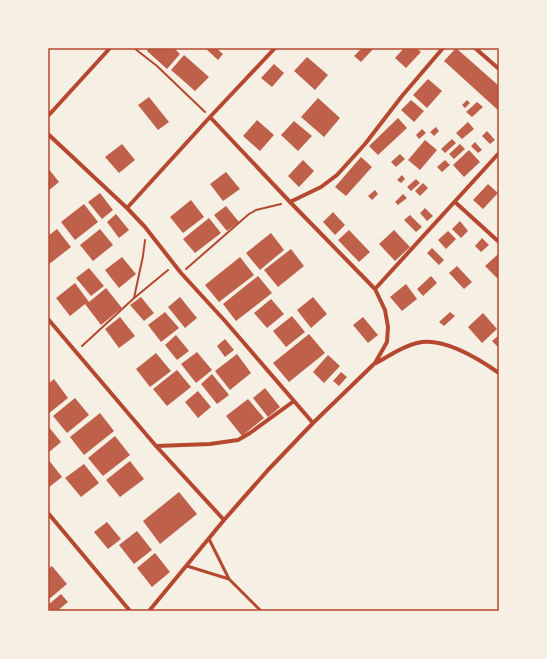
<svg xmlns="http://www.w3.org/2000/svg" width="547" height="659" viewBox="0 0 547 659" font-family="'Roboto Condensed',sans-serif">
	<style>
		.building { fill: #bf614a }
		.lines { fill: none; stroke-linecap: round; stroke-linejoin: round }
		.path { stroke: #b5482f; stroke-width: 2 }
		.service { stroke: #b5482f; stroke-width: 3 }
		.minor { stroke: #b5482f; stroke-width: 4 }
		.neatline { fill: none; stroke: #b5482f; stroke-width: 1.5 }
	</style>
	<rect width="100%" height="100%" fill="#f6efe4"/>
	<path class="building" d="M149,48H174L180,54L167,69L147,51Z
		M205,48H216L223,54L218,60Z
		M362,48H374L361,62L354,56Z
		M404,48H416L421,52L406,68L395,58Z
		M456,48L499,86V111L444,61Z
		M184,55L209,77L195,91L171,70Z
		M307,57L328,75L315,90L294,71Z
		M274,64L284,73L272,87L261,78Z
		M428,79L442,91L427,108L413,95Z
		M149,97L169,122L158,130L138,105Z
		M318,98L340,118L324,137L301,117Z
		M411,100L424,111L414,122L401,110Z
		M467,100L470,103L465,108L462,105Z
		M477,102L483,107L472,117L466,112Z
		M398,118L407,128L378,155L369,146Z
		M257,120L274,135L260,151L243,136Z
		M294,121L312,136L298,151L281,135Z
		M468,122L474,129L462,139L456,133Z
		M436,127L439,131L434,136L430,132Z
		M422,129L426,133L419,139L416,135Z
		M487,131L495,140L490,144L482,136Z
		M452,139L456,143L445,153L441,149Z
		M425,140L437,150L420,170L408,160Z
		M475,142L482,150L478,153L471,146Z
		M122,144L135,160L119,173L105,157Z
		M460,144L465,149L454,159L449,154Z
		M469,150L480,162L464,177L453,165Z
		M400,154L405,159L396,167L391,162Z
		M361,157L372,167L346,196L335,187Z
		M303,160L314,171L299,187L288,176Z
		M445,160L450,165L442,172L437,167Z
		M48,168L59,182L48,191Z
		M226,172L240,189L223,201L210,184Z
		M402,175L405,179L401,183L397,180Z
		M416,179L420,183L411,191L407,187Z
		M423,183L428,188L420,196L415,191Z
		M488,184L498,193L483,209L473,200Z
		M375,190L378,194L372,200L368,196Z
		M100,193L113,210L102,219L88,202Z
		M403,194L407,198L398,205L395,202Z
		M191,200L204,217L183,233L170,217Z
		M84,204L98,222L75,240L61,222Z
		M226,206L239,222L227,231L214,215Z
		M425,208L433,216L427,221L420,213Z
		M333,212L345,225L335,235L323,222Z
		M116,214L129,230L119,238L107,222Z
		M410,215L422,227L416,232L404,220Z
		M209,218L221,233L195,253L183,239Z
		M460,221L468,231L461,238L452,229Z
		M57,229L71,247L48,265V236Z
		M100,229L113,245L93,261L80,245Z
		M349,230L370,252L359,262L338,240Z
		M394,230L410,247L395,261L379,244Z
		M448,231L456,239L446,249L438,240Z
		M271,233L284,250L260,270L246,253Z
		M482,238L489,245L481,252L475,246Z
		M432,248L444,260L439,265L427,253Z
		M291,249L304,266L278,287L264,270Z
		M497,255L499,256V280L485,266Z
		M122,257L136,274L119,288L105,270Z
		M240,257L254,275L219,302L205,285Z
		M457,266L472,282L464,289L449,273Z
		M89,268L104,286L91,296L76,278Z
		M258,276L272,293L236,321L223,304Z
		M431,276L437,283L423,296L417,289Z
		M75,283L89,302L106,288L122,308L101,325L85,304L70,316L56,298Z
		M406,284L417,299L402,311L390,297Z
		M141,297L154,313L144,321L130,305Z
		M180,297L197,318L185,328L168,307Z
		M313,297L327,314L311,328L297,310Z
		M271,299L284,314L267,328L254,313Z
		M165,312L179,328L161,342L148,325Z
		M450,312L455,316L444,326L439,322Z
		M483,313L497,329L482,343L468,327Z
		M292,316L305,332L286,347L273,331Z
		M120,317L135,336L119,348L105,329Z
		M363,317L378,335L368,343L353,325Z
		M309,334L325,353L289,382L273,363Z
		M176,335L189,351L177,360L165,345Z
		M499,335V348L492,341Z
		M225,339L234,350L225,357L217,346Z
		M197,352L212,370L196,383L181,364Z
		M156,353L171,371L150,387L136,369Z
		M237,354L251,373L230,390L215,371Z
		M328,355L340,366L324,383L313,372Z
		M177,370L191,387L167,406L153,389Z
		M341,372L347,377L339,386L333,381Z
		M212,374L229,395L217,404L201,384Z
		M54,379L68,398L48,414V384Z
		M265,388L280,407L268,417L253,398Z
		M198,391L211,407L198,418L185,402Z
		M75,398L89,415L67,433L53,416Z
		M248,399L264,418L242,436L226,416Z
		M100,413L114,431L84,455L70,437Z
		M48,426L61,442L48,453Z
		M115,436L130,455L103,476L88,458Z
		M48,459L62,477L48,488Z
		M130,461L144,479L120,497L106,480Z
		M84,464L99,483L81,497L65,478Z
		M179,492L197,514L160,544L143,521Z
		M107,522L121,539L108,549L94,532Z
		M137,531L152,550L134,564L119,545Z
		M155,553L170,572L152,587L137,568Z
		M52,566L67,584L48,600V569Z
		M61,594L68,602L57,611H51L48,605Z"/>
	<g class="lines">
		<path class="path" d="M134,48L157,66L205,112
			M186,269L249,214L256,210L281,204
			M134,298L143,256L145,240
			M82,346L133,299L168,270"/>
		<path class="service" d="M209,539L229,579L261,611
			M187,566L229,579"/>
		<path class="minor" d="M475,48L499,69
			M48,116L110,48
			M48,134L127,208L145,227L181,273L225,321L313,423
			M290,202L321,187L337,175L365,144L402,96L443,48
			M455,202L499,242
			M127,208L210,117L275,48
			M375,289L499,153
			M48,319L156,446L224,520
			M376,363C389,356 403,346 417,343C443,336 479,359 499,373
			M156,446L210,444L238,440L250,433L294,401
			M48,513L130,611
			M149,611L224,520L268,470L313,423L375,363L387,342L388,327L385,310L375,289L290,202L210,117"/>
	</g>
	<rect width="547" height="659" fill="none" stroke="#f6efe4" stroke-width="98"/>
	<rect x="49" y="49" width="449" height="561" class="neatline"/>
</svg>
